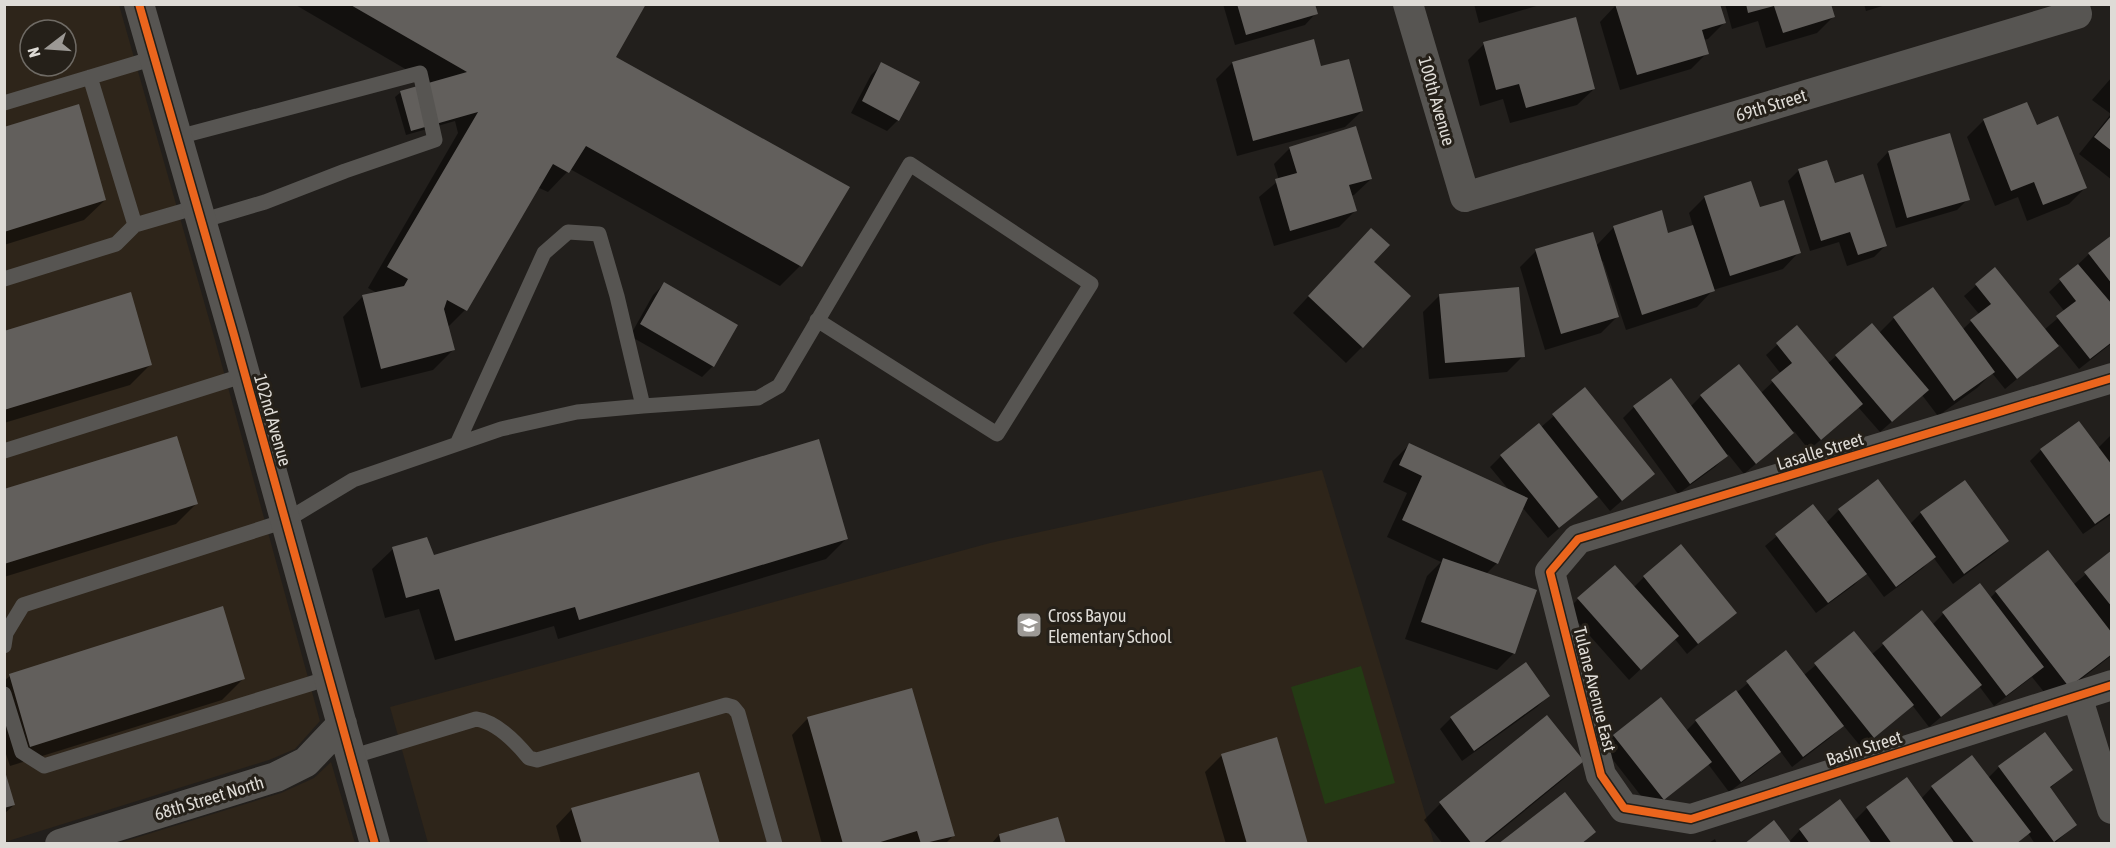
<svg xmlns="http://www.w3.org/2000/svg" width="2116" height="848" viewBox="0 0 2116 848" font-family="'Asap Condensed',sans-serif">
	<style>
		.built { fill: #2e251a; fill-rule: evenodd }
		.green { fill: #243b14 }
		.shadow { fill: #0007 }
		.building { fill: #625f5c }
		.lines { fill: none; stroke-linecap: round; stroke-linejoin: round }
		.lane { stroke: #575552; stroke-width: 15 }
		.street { stroke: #575552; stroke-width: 30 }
		.cycleway-casing { stroke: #252019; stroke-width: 11 }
		.cycleway { stroke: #eb651d; stroke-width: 8 }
		.labels { text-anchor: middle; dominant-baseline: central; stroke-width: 6; stroke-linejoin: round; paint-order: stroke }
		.street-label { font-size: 18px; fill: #dedbd6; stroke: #252019 }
		.poi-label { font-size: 18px; fill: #dedbd6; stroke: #252019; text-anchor: start }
	</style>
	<rect width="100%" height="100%" fill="#221f1c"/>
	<path class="built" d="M5,5H119L215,340L320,721L295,749L269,760L5,842ZM30,30H66V66H30Z
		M1322,470L1434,843H428L390,707L990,543Z
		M331,762L355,843H119L281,793L314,778Z"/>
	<path class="green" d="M1361,666L1395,783L1325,804L1291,687Z"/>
	<path class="shadow" d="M294,4H644L614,57L800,266L780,286L570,169L548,192L537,187L465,310L447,328L453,350L433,370L361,388L343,317L363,296L377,293L368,288L458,133L455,121L406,135L395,97L401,92L431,84Z
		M1223,4H1313L1316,13L1305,25L1235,45Z
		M1474,4H1543L1479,23Z
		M1725,4H1829L1833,17L1817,33L1766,48L1758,21L1732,29Z
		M1864,4H1889L1866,11Z
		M1616,5L1724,23L1708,39L1703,40L1707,53L1691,69L1620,90L1600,22Z
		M1484,44L1594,89L1577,105L1510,123L1503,99L1480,106L1468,60Z
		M1232,63L1320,68L1362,111L1345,127L1237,156L1216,79Z
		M882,64L898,120L887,131L851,113L871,75Z
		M2112,77V180L2079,154L2111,114L2092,100Z
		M2026,104L2036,127L2086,187L2069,204L2027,221L2018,197L1995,206L1967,137L1983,121Z
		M4,128L105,200L84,220L4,245Z
		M1949,135L1968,199L1957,210L1896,228L1877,164L1888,152Z
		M1290,148L1371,179L1354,195L1351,196L1355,211L1339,227L1274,246L1259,197L1279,180L1274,164Z
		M1799,170L1834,185L1885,246L1874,257L1847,266L1839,242L1810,251L1788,181Z
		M1705,197L1759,209L1799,252L1783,269L1713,290L1697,307L1626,330L1603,261L1601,262L1617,317L1601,333L1545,350L1520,267L1536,251L1596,246L1614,227L1667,235L1693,226L1689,213Z
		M2112,237V343L2079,369L2059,344L2005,389L1992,373L1977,388L1938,416L1922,395L1880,432L1858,407L1809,450L1794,431L1744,474L1728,454L1715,467L1678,494L1623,418L1634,407L1671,380L1690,407L1701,396L1761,393L1781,374L1766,355L1797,327L1827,364L1872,325L1879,333L1894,318L1962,330L1979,314L1964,296L1995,269L2044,330L2065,312L2049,292L2089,254Z
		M1355,246L1362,347L1346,363L1293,313Z
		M664,284L713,366L702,377L630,336L653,295Z
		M1439,296L1523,356L1507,372L1429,379L1423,312Z
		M4,333L150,365L130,385L4,423Z
		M1585,389L1653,474L1610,511L1597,495L1548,538L1522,507L1497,563L1486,574L1535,591L1513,654L1497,670L1405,639L1427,576L1441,562L1387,537L1407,493L1383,482L1393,461L1409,445L1509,490L1490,467L1501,456L1540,428Z
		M2078,423L2097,449L2112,434V514L2083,534L2030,461L2041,450Z
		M1878,481L1910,524L1921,513L1964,482L2007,541L1996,552L1953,584L1933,557L1923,568L1884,597L1866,573L1854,585L1816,613L1765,546L1813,506L1826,523L1839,510Z
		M4,491L196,504L176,524L4,577Z
		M846,539L826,559L558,639L554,626L435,660L419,609L385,618L372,569L393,549L433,557Z
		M2112,552V655L2052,702L2032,677L1994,706L1979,686L1929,727L1912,705L1862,748L1843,725L1831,737L1792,767L1780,751L1768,763L1729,792L1708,764L1652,810L1603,747L1614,736L1686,731L1696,721L1736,693L1786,652L1804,675L1854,633L1871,655L1922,612L1932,625L1943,614L1980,585L1990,598L1996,592L2073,585Z
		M1644,577L1735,612L1687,654L1674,638L1629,680L1567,610L1578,599L1634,587Z
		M1525,664L1548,696L1537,707L1462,761L1440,729L1451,718Z
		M10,676L243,679L222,700L10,766L4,748V681Z
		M1546,717L1582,761L1566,777L1484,844H1443L1424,820L1440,804Z
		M808,718L953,836L945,844H822L792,735Z
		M1276,739L1306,844H1226L1205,772L1221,756Z
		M1999,767L2071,770L2049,789L2075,825L2054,844H2035L2028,833L2017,844H1746L1789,842L1800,830L1854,821L1867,808L1906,779L1921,799L1932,787L1988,778Z
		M4,772L14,805L4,814Z
		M572,809L718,844H561L556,826Z
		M999,835L1064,844H991Z
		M1715,839L1717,844H1707Z"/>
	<path class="building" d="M349,4H646L616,57L850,187L802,267L586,146L569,173L553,164L467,311L447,300L444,309L455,350L381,369L362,295L404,286L408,279L387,267L478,112L411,131L400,91L467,72Z
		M1237,4H1315L1318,14L1246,35Z
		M1615,4H1720L1726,23L1702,30L1709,54L1637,75Z
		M1746,4H1831L1835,17L1783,33L1774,6L1748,13Z
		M1576,17L1595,89L1526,108L1519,84L1496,90L1483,42Z
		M1314,39L1321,66L1349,59L1363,111L1253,141L1232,62Z
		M881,62L920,82L899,121L862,101Z
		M2027,102L2037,125L2058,116L2087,188L2043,205L2034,182L2011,191L1983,119Z
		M79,104L106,200L4,232V127Z
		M2112,115V151L2094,137Z
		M1356,126L1372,179L1349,185L1357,211L1290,231L1275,179L1297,173L1289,147Z
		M1950,133L1970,200L1907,218L1888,151Z
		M1827,160L1835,183L1863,174L1887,246L1858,255L1850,232L1821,241L1798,169Z
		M1751,181L1760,207L1784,200L1801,253L1730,276L1704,196Z
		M1662,210L1668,233L1693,225L1715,291L1642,315L1613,226Z
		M1371,228L1390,245L1374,262L1411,296L1363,348L1308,296Z
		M1593,232L1619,317L1561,334L1535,249Z
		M2112,235V284L2088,253Z
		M2078,264L2112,304V342L2090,359L2056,316L2076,301L2059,279Z
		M1995,267L2059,346L2017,379L1970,320L1991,304L1975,284Z
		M664,282L738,325L714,367L640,324Z
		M1519,287L1525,357L1445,363L1439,294Z
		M1933,287L1995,372L1954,401L1893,317Z
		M131,292L152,365L4,410V331Z
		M1872,323L1929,390L1892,422L1835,355Z
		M1797,325L1863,404L1821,440L1771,380L1792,363L1776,343Z
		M1739,364L1794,433L1756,464L1700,395Z
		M1671,378L1728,456L1690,484L1633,406Z
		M1585,387L1655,474L1622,501L1552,414Z
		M2079,421L2112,465V512L2095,524L2040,449Z
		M1539,423L1598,497L1559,528L1500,455Z
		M177,436L198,504L4,564V489Z
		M819,439L848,539L579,620L575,607L455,641L439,589L406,598L392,547L427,537L434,555Z
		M1409,443L1528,498L1498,564L1402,520L1422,476L1399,465Z
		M1878,479L1936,557L1896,587L1838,509Z
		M1965,480L2009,541L1964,574L1920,512Z
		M1813,504L1867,574L1828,603L1775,534Z
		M1681,544L1737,613L1698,644L1643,576Z
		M2048,550L2112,633V654L2069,687L1995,591Z
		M2112,550V607L2084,572Z
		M1443,558L1537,590L1515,654L1421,622Z
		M1615,565L1679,636L1641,670L1577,598Z
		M1980,583L2044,667L2006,696L1942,612Z
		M223,606L245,679L30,747L9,674Z
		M1922,610L1982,685L1941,717L1882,643Z
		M1854,631L1914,705L1874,738L1814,663Z
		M1786,650L1844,726L1803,757L1746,681Z
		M1526,662L1550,696L1474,751L1450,717Z
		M912,688L955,836L921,844L917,831L874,844H843L807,717Z
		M1736,690L1781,752L1741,782L1695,720Z
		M1661,697L1712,762L1664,800L1613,735Z
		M1547,715L1584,761L1482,844H1472L1439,802Z
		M2045,732L2073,770L2050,787L2077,825L2054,842L1998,766Z
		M1277,737L1308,844H1247L1221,754Z
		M1972,755L2031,832L2016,844H1975L1931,786Z
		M4,768L15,805L4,808Z
		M699,772L720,844H582L571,808Z
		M1907,777L1955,844H1892L1866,807Z
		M1565,792L1596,832L1581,844H1498Z
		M1840,799L1872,844H1810L1799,829Z
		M1058,817L1066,844H1001L999,834Z
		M1774,820L1792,844H1744Z"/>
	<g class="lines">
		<path class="lane" d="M90,77L135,225
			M4,103L154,58
			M178,137L420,73L435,140L345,171L265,202L201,221
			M4,279L116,244L135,225L197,207
			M643,406L758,398L779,386L910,164L1091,284L997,434L817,320
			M4,451L245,375
			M4,646L6,633L23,605L285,521L353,480L501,429L577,412L643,406L617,296L599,234L568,232L544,253L457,444
			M4,694L22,752L44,766L329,678
			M351,757L476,719C497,722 516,742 529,758L537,760L726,705L733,707L738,713L775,844"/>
		<path class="street" d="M139,4L234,335L375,844
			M1408,4L1465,197L2077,14L2074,4
			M2112,378L1578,539L1550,572L1601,775L1624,808L1691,819L2112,685
			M2077,696L2112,809
			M60,844L276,777L306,762L342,724"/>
		<g class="cycleway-casing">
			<path id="cycleway" d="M139,4L234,335L375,844
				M2112,378L1578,539L1550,572L1601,775L1624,808L1691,819L2112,685"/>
		</g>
		<use href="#cycleway" class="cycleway"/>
	</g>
	<defs>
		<g id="school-square" transform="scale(1.35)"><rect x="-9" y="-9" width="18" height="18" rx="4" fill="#9c9995" stroke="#252019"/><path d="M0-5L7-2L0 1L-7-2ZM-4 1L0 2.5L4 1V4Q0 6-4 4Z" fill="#fff"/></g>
	</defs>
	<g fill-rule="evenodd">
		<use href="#school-square" x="1029" y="625"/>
	</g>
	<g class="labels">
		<g class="street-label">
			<text transform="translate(1437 101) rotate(74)">100th Avenue</text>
			<text transform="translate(1771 105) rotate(-17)">69th Street</text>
			<text transform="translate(273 420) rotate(74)">102nd Avenue</text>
			<text transform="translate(1820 451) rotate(-17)">Lasalle Street</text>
			<text transform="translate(1595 689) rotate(76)">Tulane Avenue East</text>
			<text transform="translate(1864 748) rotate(-18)">Basin Street</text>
			<text transform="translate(209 798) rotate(-17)">68th Street North</text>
		</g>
		<g class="poi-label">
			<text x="1048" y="615">Cross Bayou<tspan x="1048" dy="21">Elementary School</tspan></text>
		</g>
	</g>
	<rect width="2116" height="848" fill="none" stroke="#dedbd6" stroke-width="12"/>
	<g transform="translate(48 48) rotate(253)"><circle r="28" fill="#252019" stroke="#6f6b65" stroke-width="1.5"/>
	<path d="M0-4.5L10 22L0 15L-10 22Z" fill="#9c9995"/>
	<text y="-9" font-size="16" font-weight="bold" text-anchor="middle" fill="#dedbd6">N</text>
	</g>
</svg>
